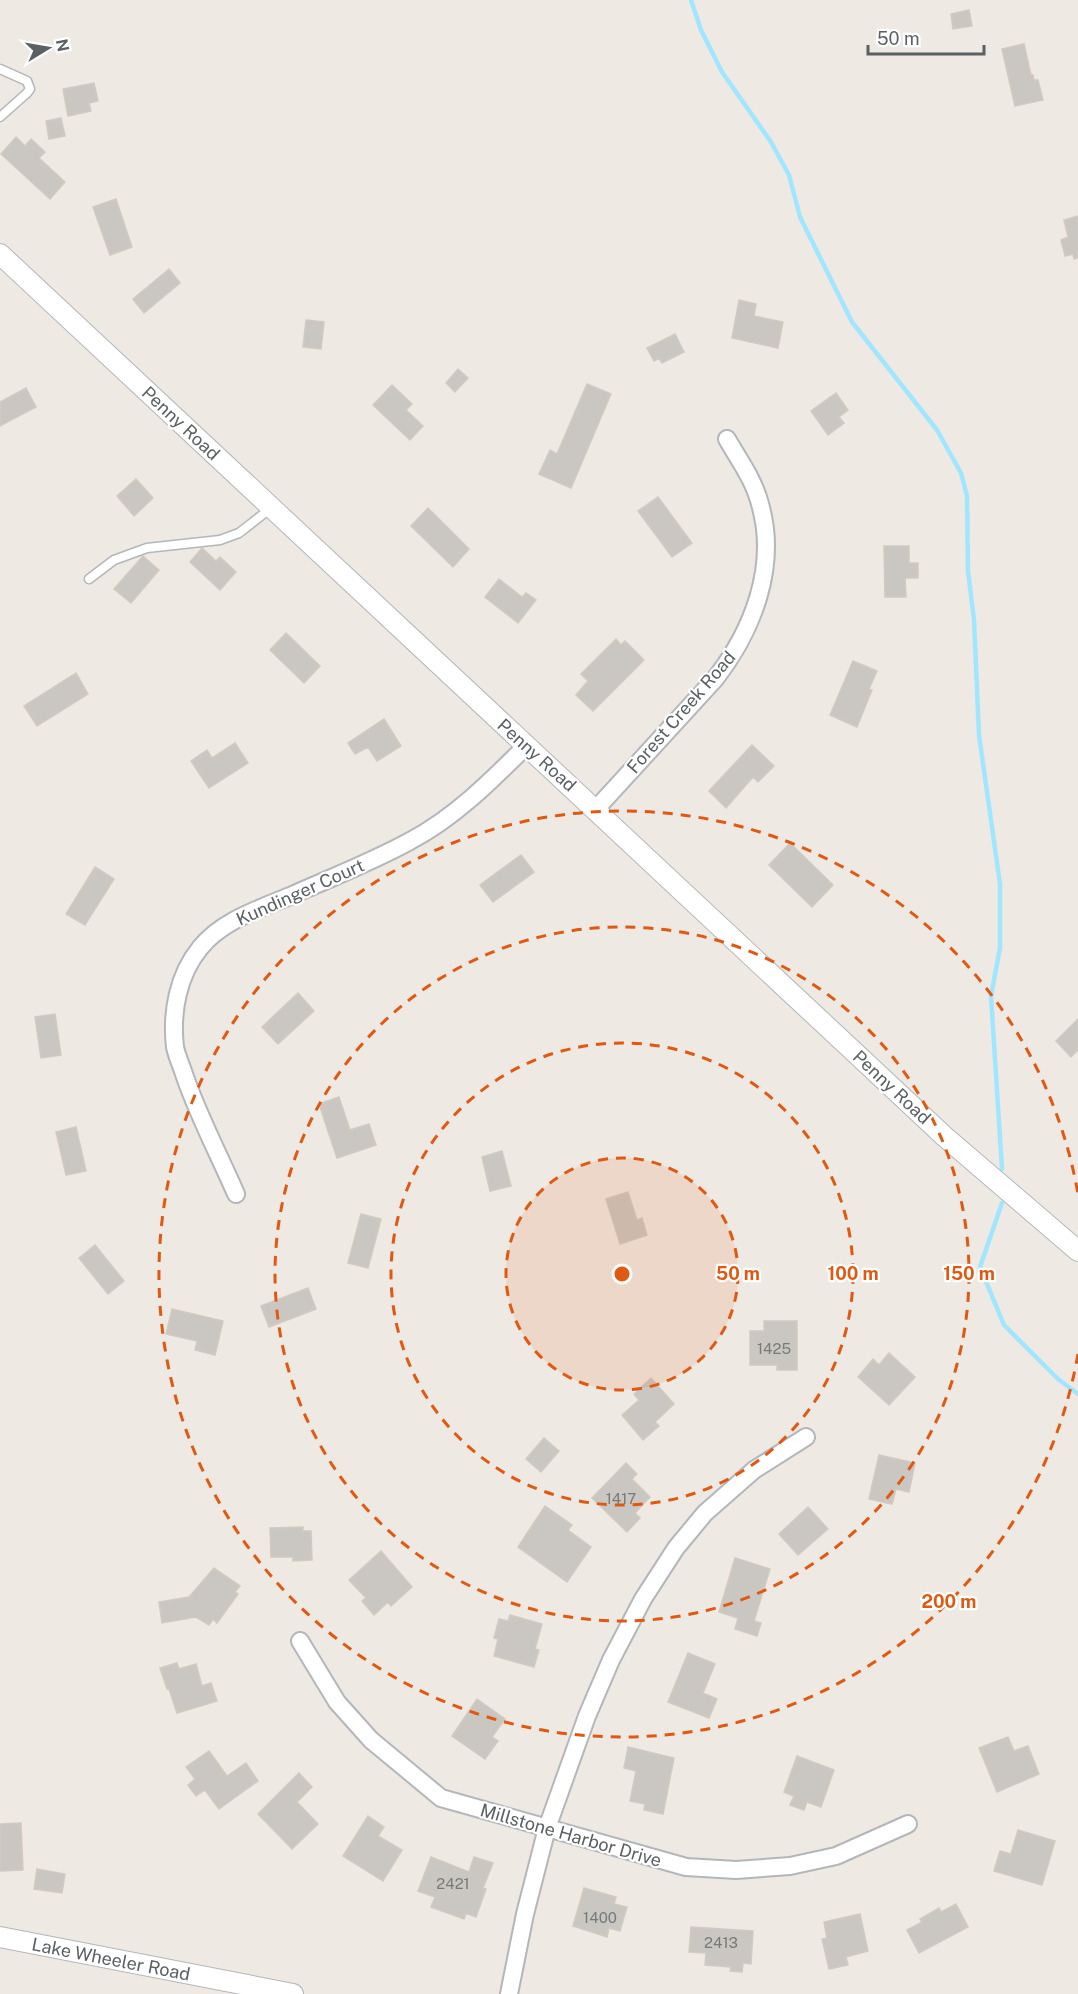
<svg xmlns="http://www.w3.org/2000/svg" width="1078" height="1994" viewBox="0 0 1078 1994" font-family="'Public Sans',sans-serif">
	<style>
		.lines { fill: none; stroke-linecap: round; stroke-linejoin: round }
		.stream { stroke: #a1e6ff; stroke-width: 4.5 }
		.building { fill: #cac6c1; stroke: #d2cac0; stroke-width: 1.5 }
		.service-casing { stroke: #b3b6ba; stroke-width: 11 }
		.minor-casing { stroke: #b3b6ba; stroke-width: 20 }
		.tertiary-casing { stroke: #b3b6ba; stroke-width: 22 }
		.service { stroke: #fff; stroke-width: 8 }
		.minor { stroke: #fff; stroke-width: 16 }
		.tertiary { stroke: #fff; stroke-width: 20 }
		.ring { fill: none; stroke: #e15910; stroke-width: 3; stroke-dasharray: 10 8 }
		.labels { text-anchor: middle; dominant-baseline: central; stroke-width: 4.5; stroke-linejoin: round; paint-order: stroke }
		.number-label { font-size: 15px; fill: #767a7a }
		.street-label { font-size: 18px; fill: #5a6063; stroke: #fff }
		.centre { fill: #e15910; stroke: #fff; stroke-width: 3 }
		.ring-label { font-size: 18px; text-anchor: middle; font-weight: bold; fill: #e15910; stroke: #fff; stroke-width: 4.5; stroke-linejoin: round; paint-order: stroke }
	</style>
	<rect width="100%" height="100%" fill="#eee9e2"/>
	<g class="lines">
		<path class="stream" d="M691,0L701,30L722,72L771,142L789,175L800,217L852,322L937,430L961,473L967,496L968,571L974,620L979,735L1000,884V948L991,996L1002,1169
			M1002,1203L980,1267L1004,1325L1058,1379L1078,1394"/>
	</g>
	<path class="building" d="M969,10L972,26L953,29L951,14Z
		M1024,44L1031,75H1033L1034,80H1038L1043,100L1015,106L1002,49Z
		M94,83L98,101L89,103L91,111L68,116L63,89Z
		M61,118L65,136L49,139L46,121Z
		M16,137L25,146L31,139L45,152L39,158L65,182L50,199L1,154Z
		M116,199L132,247L110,255L93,207Z
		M1078,216V258L1074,259L1073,254L1065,256L1061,240L1068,237L1064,220Z
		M169,269L180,283L144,313L133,299Z
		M739,300L756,304L754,316L783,322L778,348L732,338Z
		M306,320L324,322L321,349L303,347Z
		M675,334L684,352L662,363L659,358L654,361L647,348Z
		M458,369L468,378L455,392L446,383Z
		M587,384L611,394L571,488L539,474L550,450L557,454Z
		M392,385L412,404L406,410L423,426L410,440L373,405Z
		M26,388L36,407L0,426V402Z
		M836,393L848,410L839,417L844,423L828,435L811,411Z
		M136,479L153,498L134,516L117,496Z
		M658,497L692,543L672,557L638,511Z
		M428,508L469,549L453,567L411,526Z
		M884,546H909V563H918V578H905L906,597H885Z
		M202,548L216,561L220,557L236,572L220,590L190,562Z
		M143,556L159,570L131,603L114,589Z
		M499,579L522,597L526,593L536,600L518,623L485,597Z
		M286,633L320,666L304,683L270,650Z
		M616,639L621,645L625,641L644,660L593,711L576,695L588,681L581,674Z
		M853,661L877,671L869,689L872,690L857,727L830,715Z
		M76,673L88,694L37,726L24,706Z
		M384,719L401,746L377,761L368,747L355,754L348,743Z
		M235,743L248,763L209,788L191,761L207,750L212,758Z
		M752,745L774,766L758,782L753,777L726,808L709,791Z
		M790,843L833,885L812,907L769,865Z
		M521,855L534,872L493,902L480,885Z
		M95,867L114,879L85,925L66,914Z
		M298,993L314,1011L278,1044L262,1027Z
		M55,1014L61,1055L41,1058L35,1017Z
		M1078,1019V1050L1071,1057L1056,1041Z
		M339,1097L350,1130L369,1124L376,1145L337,1158L319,1104Z
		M76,1127L86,1171L66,1175L56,1132Z
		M502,1151L511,1186L490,1191L482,1157Z
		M628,1192L637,1220L642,1218L647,1235L620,1244L606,1199Z
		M361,1214L381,1219L368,1268L348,1263Z
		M95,1245L124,1281L108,1294L79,1258Z
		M308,1288L316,1309L269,1327L261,1306Z
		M172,1309L223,1321L215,1355L195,1350L197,1341L166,1334Z
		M764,1321H797V1370H777V1365H750V1331H764Z
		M889,1353L915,1377L889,1405L858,1377L873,1359L879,1365Z
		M651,1378L674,1404L655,1422L659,1426L643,1440L622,1415L639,1400L634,1394Z
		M544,1438L559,1451L541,1472L526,1459Z
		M879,1455L915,1463L909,1492L896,1489L892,1504L869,1499Z
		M626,1463L637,1474L632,1479L650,1497L635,1513L640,1518L627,1532L592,1498Z
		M545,1506L572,1525L568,1530L591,1547L567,1582L518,1547Z
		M808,1507L828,1529L798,1555L779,1534Z
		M303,1527V1531H311L312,1560L293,1561V1557H271L270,1528Z
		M381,1551L412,1587L391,1606L388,1602L374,1615L362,1601L366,1598L349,1580Z
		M735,1558L770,1569L754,1621L761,1623L757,1636L735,1629L738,1618L719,1612Z
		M214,1568L240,1586L235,1592L238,1594L217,1623L213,1619L209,1625L196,1617L162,1623L159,1602L189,1597Z
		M510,1615L542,1624L535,1649L539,1650L534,1667L494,1656L498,1639L494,1638L499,1619L508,1621Z
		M688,1653L715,1664L703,1693L717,1699L709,1718L668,1702Z
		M177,1663L179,1669L196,1664L202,1686L211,1683L217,1701L177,1713L169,1689H167L160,1668Z
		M477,1699L505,1719L492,1737L498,1741L485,1759L452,1736Z
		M1008,1737L1014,1751L1028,1746L1039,1774L997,1792L979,1748Z
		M628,1747L674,1758L663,1814L644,1810L645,1804L630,1801L636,1771L624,1768Z
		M209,1751L227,1776L246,1763L258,1781L219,1809L205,1790L196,1796L188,1785L195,1779L186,1767Z
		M797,1756L834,1770L821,1807L807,1802L804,1810L790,1805L794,1796L784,1792Z
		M299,1773L312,1787L297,1802L318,1824L292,1849L258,1814Z
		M368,1816L384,1827L378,1836L402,1850L383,1881L343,1856Z
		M21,1823L23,1870L0,1871V1824Z
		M1018,1830L1055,1841L1042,1885L994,1871L1000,1851L1011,1854Z
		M431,1857L469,1872L474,1857L493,1863L483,1888L486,1889L476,1917L466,1913L464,1919L431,1907L435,1897L418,1891Z
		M37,1869L65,1874L62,1893L34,1889Z
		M584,1888L616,1897L614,1904L627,1907L620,1931L609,1928L607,1937L573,1926Z
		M956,1904L968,1927L919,1953L907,1930L922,1922L920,1919L939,1908L941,1912Z
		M860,1914L868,1951L846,1957L848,1965L829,1969L822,1939L827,1938L824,1922Z
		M691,1927L753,1931L751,1964L743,1963L742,1972L730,1971L731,1967L705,1965L706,1953L689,1952Z"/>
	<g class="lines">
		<g class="service-casing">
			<path id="service" d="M0,69L27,81L30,89L27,93L0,117
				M89,579L114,560L147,548L220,540L239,533L271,508"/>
		</g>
		<g class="minor-casing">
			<path id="minor" d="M596,809L715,679C753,630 778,566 760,504C754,480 739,460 727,439
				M236,1194C219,1155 199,1117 185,1077C182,1067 177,1057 175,1047C171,1012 178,975 200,948C221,921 259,909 290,896C330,878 372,862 410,841C454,818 491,781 526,746
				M300,1641L337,1702L371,1740L441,1798L686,1867L736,1870L790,1866L836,1856L908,1824
				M509,1994L525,1914L547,1828L587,1716L611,1660L643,1599L676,1548L705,1513L754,1470L806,1437"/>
		</g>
		<g class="tertiary-casing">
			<path id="tertiary" d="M0,254L881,1077L944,1136L1078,1251
				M0,1937L293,1994"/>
		</g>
		<use href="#service" class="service"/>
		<use href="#minor" class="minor"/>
		<use href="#tertiary" class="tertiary"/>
	</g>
	<circle cx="622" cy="1274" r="116" fill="#e15910" fill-opacity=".12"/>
	<g class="ring">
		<circle cx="622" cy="1274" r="116"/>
		<circle cx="622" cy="1274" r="231"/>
		<circle cx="622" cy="1274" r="347"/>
		<path d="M1078 1354A463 463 0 1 1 1078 1194"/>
	</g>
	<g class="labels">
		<g class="number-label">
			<text x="774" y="1348">1425</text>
			<text x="621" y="1498">1417</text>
			<text x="453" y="1883">2421</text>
			<text x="600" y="1917">1400</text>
			<text x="721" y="1942">2413</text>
		</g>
		<g class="street-label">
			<text transform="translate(181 423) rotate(43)">Penny Road</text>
			<text transform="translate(681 712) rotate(-49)">Forest Creek Road</text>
			<text transform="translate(537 755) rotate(42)">Penny Road</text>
			<text transform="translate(300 892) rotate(-24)">Kundinger Court</text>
			<text transform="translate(892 1087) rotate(43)">Penny Road</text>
			<text transform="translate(571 1835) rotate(16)">Millstone Harbor Drive</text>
			<text transform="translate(111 1959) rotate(11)">Lake Wheeler Road</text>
		</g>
	</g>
	<circle cx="622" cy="1274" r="9" class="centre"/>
	<g class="ring-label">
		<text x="738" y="1280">50 m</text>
		<text x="853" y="1280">100 m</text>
		<text x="969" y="1280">150 m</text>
		<text x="949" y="1608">200 m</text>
	</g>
	<g transform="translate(48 48) rotate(79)" stroke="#ffffff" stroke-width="4.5" paint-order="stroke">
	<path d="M0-4.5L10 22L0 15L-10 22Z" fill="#5a6063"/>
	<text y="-9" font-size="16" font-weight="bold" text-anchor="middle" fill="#5a6063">N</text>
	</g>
	<path d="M868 45v9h116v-9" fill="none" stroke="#5a6063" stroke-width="3"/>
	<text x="877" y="45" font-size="18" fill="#5a6063" stroke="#ffffff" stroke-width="4.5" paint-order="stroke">50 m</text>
</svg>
